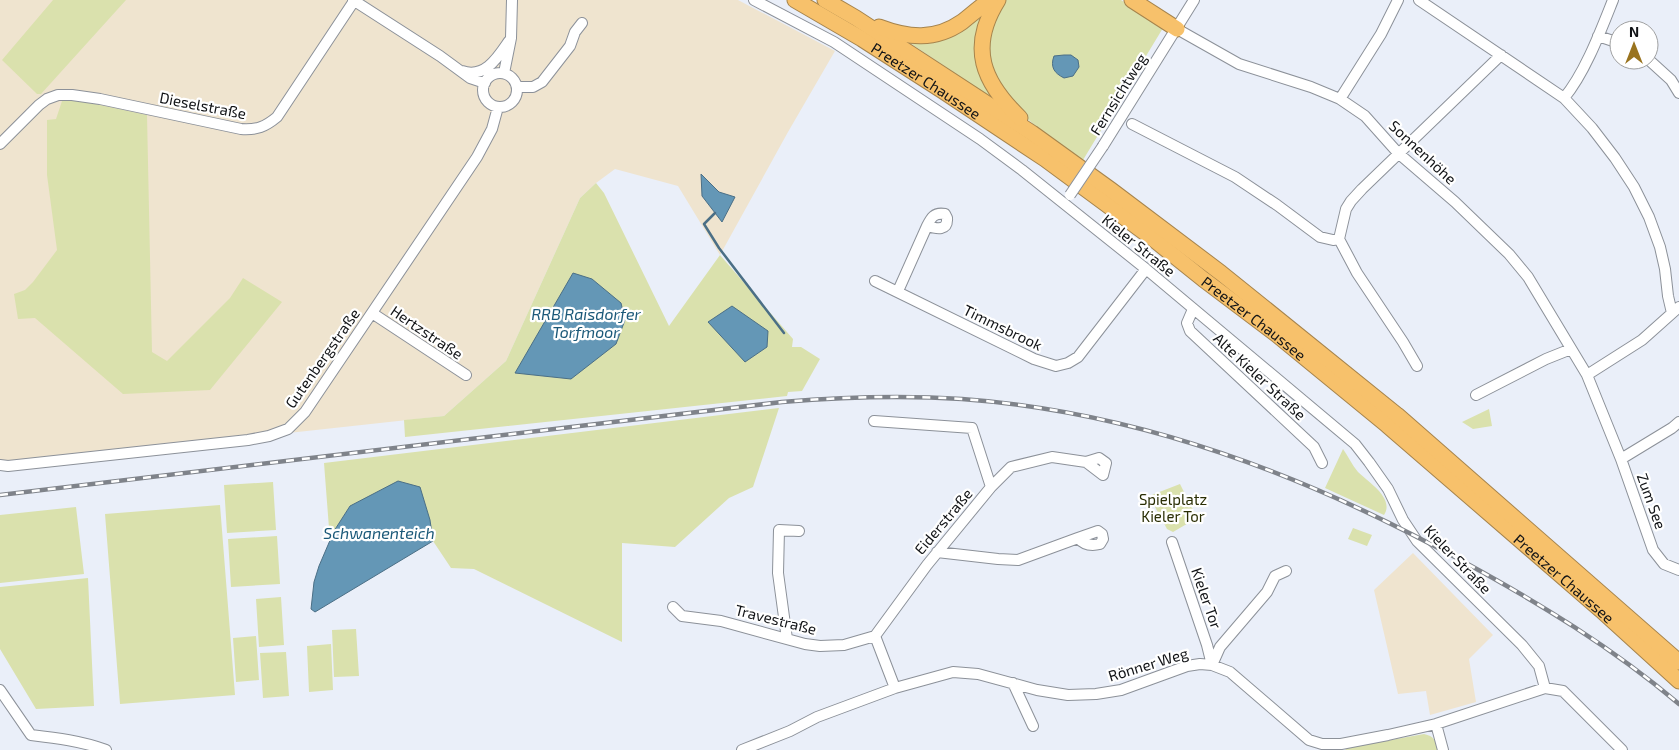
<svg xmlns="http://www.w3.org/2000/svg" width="1679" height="750" viewBox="0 0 1679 750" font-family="'Exo 2',sans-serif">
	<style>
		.commercial { fill: #efe4cf }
		.green { fill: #dae1ad }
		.water { fill: #6497b6; stroke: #4b6f86 }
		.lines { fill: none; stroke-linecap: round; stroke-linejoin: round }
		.stream { stroke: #4b6f86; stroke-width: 2.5 }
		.minor-casing { stroke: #8c9199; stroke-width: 12 }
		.highway-casing { stroke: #a6844d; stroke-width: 17 }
		.minor { stroke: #fff; stroke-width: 10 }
		.highway { stroke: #f7c16b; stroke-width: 15 }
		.rail-casing { stroke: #7f838a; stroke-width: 4.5 }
		.rail { stroke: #fff; stroke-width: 2.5; stroke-dasharray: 8; stroke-linecap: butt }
		.minor-bridge-casing { stroke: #8c9199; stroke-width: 12; stroke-linecap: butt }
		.minor-bridge { stroke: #fff; stroke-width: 10 }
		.labels { text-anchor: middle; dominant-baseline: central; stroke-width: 4.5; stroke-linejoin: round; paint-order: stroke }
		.street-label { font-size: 15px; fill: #111316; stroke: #fff }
		.park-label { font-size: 15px; fill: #2a2e04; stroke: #fff }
		.water-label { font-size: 16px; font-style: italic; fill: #1b5979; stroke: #fff }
	</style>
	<rect width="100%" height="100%" fill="#eaeff9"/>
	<path class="commercial" d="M0,0H738L835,51L788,132L720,255L678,186L615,169L596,183L580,198L506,361L444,416L89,455L0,461Z
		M1413,553L1493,635L1469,659L1476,702L1430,715L1426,691L1398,694L1374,590Z"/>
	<path class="green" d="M53,0H126L41,94H37L2,60Z
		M1006,0H1121L1163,28L1083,160C1054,139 1005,109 991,75C988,68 990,56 989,48C989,27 991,16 1006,0Z
		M985,15L995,100L907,41L974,17Z
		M72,99L147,115L152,352L167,361L230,298L243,278L282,302L210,390L123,394L35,318L18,319L14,294L25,290L33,282L57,250L47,175V120L56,119L62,101Z
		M596,183L604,193L669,326L720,255L793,339L792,347H801L820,359L802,391L788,392L787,396L405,437L404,420L444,416L506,361L580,198Z
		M779,408L753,487L729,498L675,547L622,543V642L474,569L451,568L433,541L430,520L350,506L334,531L329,528L324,463Z
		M1489,409L1492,426L1473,429L1462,422Z
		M1343,449C1348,456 1352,465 1358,472C1368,482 1395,498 1384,515L1325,488Z
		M273,482L276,530L227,533L224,485Z
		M1180,484L1197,518L1173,532L1167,529L1149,496Z
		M220,505L235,695L120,704L105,514Z
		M76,507L84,574L0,583V515Z
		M1353,528L1372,535L1367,546L1348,539Z
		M277,536L280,584L231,587L228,539Z
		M88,578L94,706L36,709L0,649V587Z
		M281,597L284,645L259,647L256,599Z
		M356,629L359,676L334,677L332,630Z
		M256,636L259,680L236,682L233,638Z
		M331,644L333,690L309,692L307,646Z
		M286,652L289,696L263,698L260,653Z
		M1424,734C1434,736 1436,741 1438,750H1345L1347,748Z"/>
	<path class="water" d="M1064,55H1071L1078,60L1079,67L1073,76L1064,78C1054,73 1050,67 1054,56Z
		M701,174L719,192L735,197L722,222L702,196Z
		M573,273L592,279L621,303L625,320L616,344L571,379L515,373Z
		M732,306L768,331L767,347L745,362L708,322Z
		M398,481L420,487L430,520L433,541L315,612L311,609L314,582L319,566L334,531L350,506Z"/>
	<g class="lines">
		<path class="stream" d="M715,213L704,224L719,248L784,333"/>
		<g class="minor-casing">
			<path id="minor" d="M353,0L440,56L470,78L485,83
				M754,0L834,42L980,139L1022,170L1146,269L1355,444L1369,462L1388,489L1403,520L1417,541L1522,645L1539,666L1545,688
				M1419,0L1564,98L1592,128L1615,158L1634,187L1649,217L1660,247L1665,269L1668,296L1672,313
				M1177,29L1239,64L1311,87L1340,99L1365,116L1398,153L1455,202L1509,254L1528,277L1587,375L1621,459L1653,550L1664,564L1679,570
				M1598,36L1619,43
				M1649,60L1671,80L1679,93
				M462,71C485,79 498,57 509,41
				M504,73L511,38L512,0
				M483 90a17 17 0 1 1 34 0a17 17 0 1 1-34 0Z
				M517,87H533L542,82L570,46L575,32L582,23
				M1564,98C1585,73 1601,30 1613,0
				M1340,99L1381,34L1398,0
				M1132,124L1235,177L1277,205L1320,237L1333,240L1339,239
				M0,144L39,105L47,99L58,95H72L100,99L241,129C257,130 265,127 277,117L354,1
				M1103,146L1194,0
				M875,281L1034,359L1056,366L1068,363L1078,357L1146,269
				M898,291L927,226C937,229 948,231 947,218L945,214C934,212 931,218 927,226
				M1193,309L1187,323L1190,331L1314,447L1322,463
				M372,313L466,375
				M1417,366L1403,342L1357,273L1339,239L1346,209L1351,201L1362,189L1501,55
				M1587,375L1642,340L1679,307
				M1476,395L1546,359L1571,349
				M874,421L972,428L991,487L927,565L875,636L895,688
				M1621,459L1672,428L1679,422
				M0,465L8,466L248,440L269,436L288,429L305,412L477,157L492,129L498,107
				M991,487L1011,467L1052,457L1086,462L1103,475L1106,463L1099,458L1086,462
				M1172,542L1207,645L1212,665
				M937,552L998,559L1018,560L1078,538C1084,545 1092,546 1100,544L1103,539L1102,534L1098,531L1078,538
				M673,607L682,616L721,621L805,644L820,646L844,645L875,636
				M787,639L778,573L779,530L799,531
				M1212,665L1220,647L1267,592L1275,576L1286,571
				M1013,683L1033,726
				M0,690L31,735C57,738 81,741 106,750
				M1436,724L1443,750
				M742,750L790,731L817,717L895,688L953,672L978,674L1037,690L1068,695L1096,694L1121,690L1187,666L1200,664L1212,665L1230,672L1309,740L1322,744H1341L1388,735L1436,724L1545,688L1563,691L1622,750"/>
		</g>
		<g class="highway-casing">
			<g id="highway">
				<path id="s1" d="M795,0L862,39L943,91L1045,159L1152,238L1203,279L1276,334L1387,425L1601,610L1679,681"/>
				<path d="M825,0L856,18L1032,133L1111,190L1221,273L1397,415L1679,662"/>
				<path d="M998,0C968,48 983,82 1020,118"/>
				<path d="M1132,0L1177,29"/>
				<path d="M879,27C908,38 935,41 962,22C971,15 980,7 990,0"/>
			</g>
		</g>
		<use href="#minor" class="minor"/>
		<use href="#highway" class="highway"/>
		<g class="rail-casing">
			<path id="rail" d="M0,495L782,402C842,397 902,395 962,399C1141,412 1308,476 1464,562C1539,603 1613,648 1679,704"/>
		</g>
		<use href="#rail" class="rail"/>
		<g class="minor-bridge-casing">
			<path id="minor-bridge" d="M1070,195L1103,146"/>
		</g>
		<use href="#minor-bridge" class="minor-bridge"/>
	</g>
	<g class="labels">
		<g class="street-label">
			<text stroke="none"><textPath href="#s1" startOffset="154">Preetzer Chaussee</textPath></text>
			<text transform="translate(1118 94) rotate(-58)">Fernsichtweg</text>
			<text transform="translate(203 105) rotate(11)">Dieselstraße</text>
			<text transform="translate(1423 152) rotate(43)">Sonnenhöhe</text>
			<text transform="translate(1139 245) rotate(39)">Kieler Straße</text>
			<text stroke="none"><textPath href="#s1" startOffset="559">Preetzer Chaussee</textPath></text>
			<text transform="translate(1003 327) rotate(26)">Timmsbrook</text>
			<text transform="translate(427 332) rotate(34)">Hertzstraße</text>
			<text transform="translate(322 358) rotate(-55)">Gutenbergstraße</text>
			<text transform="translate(1260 376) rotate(43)">Alte Kieler Straße</text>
			<text transform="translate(1652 501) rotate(70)">Zum See</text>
			<text transform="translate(943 521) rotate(-50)">Eiderstraße</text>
			<text transform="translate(1458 559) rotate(46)">Kieler Straße</text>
			<text stroke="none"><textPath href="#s1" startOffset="964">Preetzer Chaussee</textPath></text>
			<text transform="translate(1207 598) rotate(71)">Kieler Tor</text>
			<text transform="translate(776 619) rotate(14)">Travestraße</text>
			<text transform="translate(1148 664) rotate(-17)">Rönner Weg</text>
		</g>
		<g class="park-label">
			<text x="1173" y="499">Spielplatz<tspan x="1173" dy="17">Kieler Tor</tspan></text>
		</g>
		<g class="water-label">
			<text x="586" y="313">RRB Raisdorfer<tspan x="586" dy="18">Torfmoor</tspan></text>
			<text x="379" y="532">Schwanenteich</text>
		</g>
	</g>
	<g transform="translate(1634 45)"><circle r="24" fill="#ffffff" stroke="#a0a1a2"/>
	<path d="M0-4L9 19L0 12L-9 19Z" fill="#99731e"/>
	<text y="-8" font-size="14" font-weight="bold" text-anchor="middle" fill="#111316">N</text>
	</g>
</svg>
